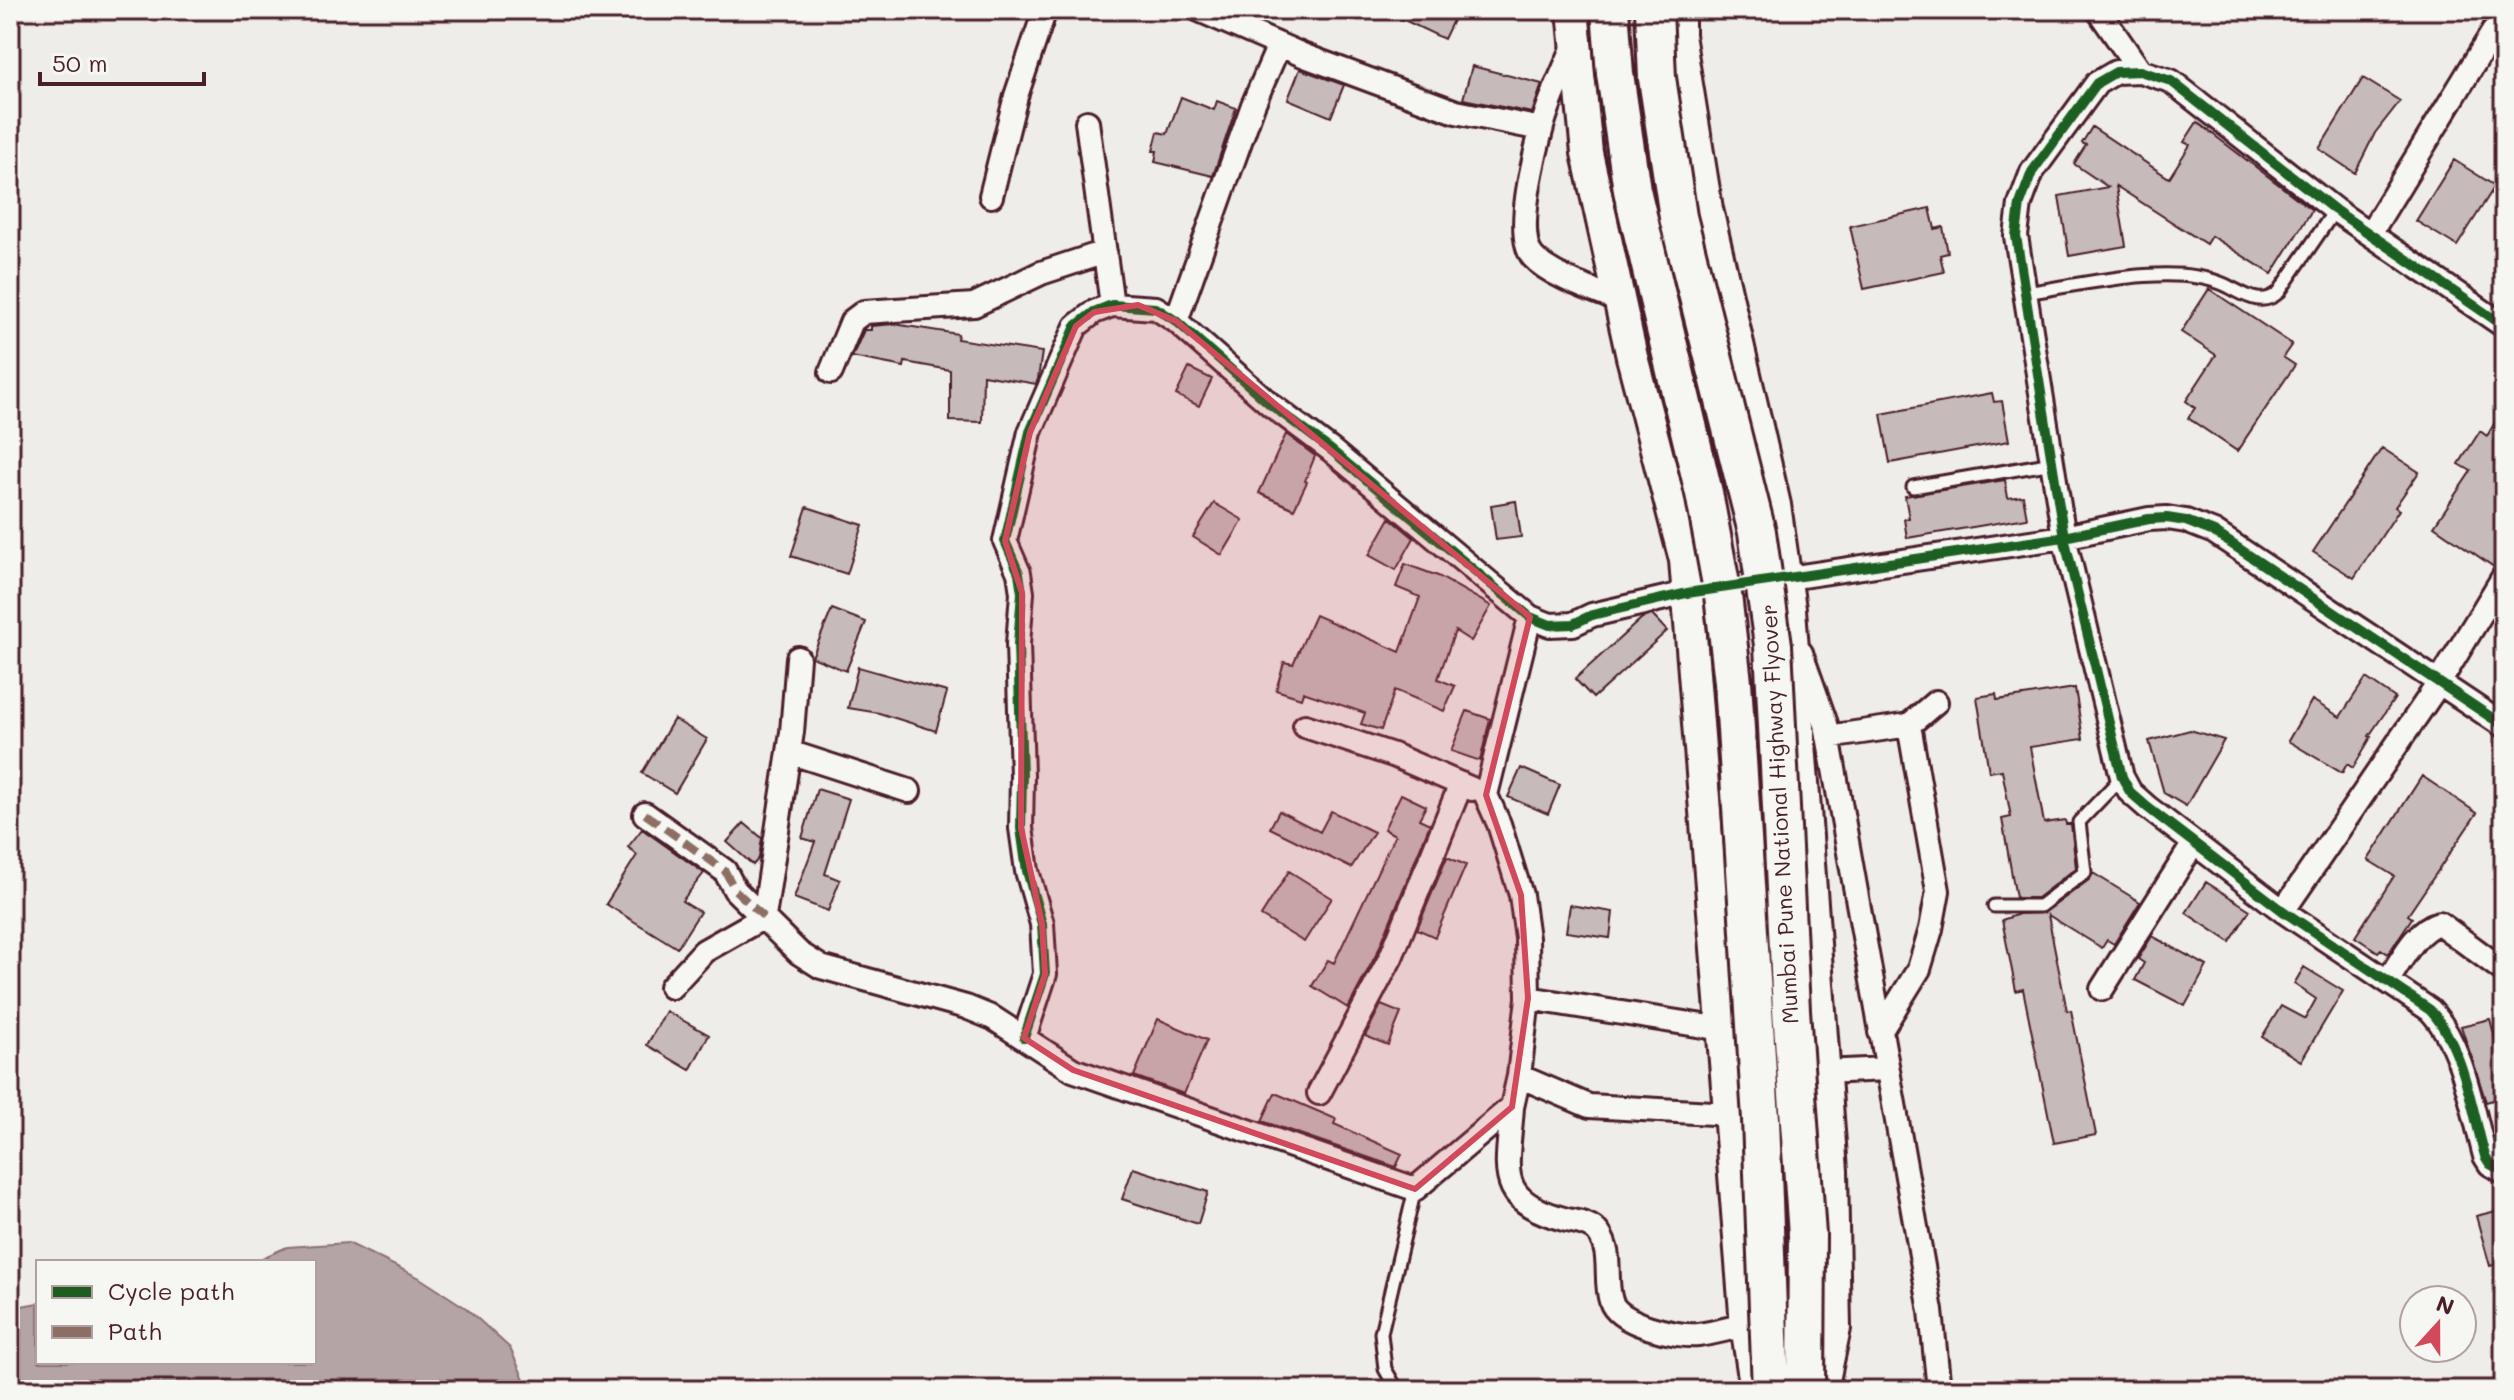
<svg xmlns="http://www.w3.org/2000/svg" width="2514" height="1400" viewBox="0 0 2514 1400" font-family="Mali,sans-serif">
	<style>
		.water { fill: #b4a4a5; stroke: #8a6f74; stroke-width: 2 }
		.building { fill: #c6babb; stroke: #4a1f2b; stroke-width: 2 }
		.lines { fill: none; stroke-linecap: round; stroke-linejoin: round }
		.service-casing { stroke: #4a1f2b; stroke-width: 17 }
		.minor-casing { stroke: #4a1f2b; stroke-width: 28 }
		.secondary-casing { stroke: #4a1f2b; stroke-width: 36 }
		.service { stroke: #f6f6f2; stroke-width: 11 }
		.minor { stroke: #f6f6f2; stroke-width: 22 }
		.secondary { stroke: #f6f6f2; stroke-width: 30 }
		.trunk-bridge-casing { stroke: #4a1f2b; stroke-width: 42; stroke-linecap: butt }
		.trunk-bridge { stroke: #f6f6f2; stroke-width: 36 }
		.quiet { stroke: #8d6e63; stroke-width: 8; stroke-dasharray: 16 8; stroke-linecap: butt }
		.cycleway-casing { stroke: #f6f6f2; stroke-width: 15 }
		.cycleway { stroke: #1b5e20; stroke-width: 10 }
		.marked { fill: #d1495b; fill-opacity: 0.2; stroke: #d1495b; stroke-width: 6; stroke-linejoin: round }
		.labels { text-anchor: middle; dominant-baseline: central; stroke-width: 6; stroke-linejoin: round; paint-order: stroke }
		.street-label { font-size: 22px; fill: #4a1f2b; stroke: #f6f6f2 }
	</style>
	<rect width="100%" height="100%" fill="#efedea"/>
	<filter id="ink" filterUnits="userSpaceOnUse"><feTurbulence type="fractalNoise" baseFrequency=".0125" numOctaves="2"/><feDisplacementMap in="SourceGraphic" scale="16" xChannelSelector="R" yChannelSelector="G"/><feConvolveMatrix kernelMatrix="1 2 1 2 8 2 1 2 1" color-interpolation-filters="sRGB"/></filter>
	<g filter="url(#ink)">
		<path class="water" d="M348,1243L418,1277L466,1308L510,1348L529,1390H353L327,1380L262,1386L249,1390H10V1308L38,1303V1362H314V1262H253L287,1247Z"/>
		<path class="building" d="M1383,10H1458L1444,39Z
			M1472,66L1542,84L1532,113L1463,99Z
			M1300,69L1344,85L1331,117L1288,99Z
			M2363,78L2400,101L2375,133L2355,173L2319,149Z
			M1181,97L1214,110L1217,101L1236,108L1213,176L1155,162L1157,151H1153L1158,132L1167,134Z
			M2197,122L2312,210L2272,274L2211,236L2206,244L2116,186L2126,246L2069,256L2059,196L2108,187L2074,164L2086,145L2082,143L2092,127L2169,178L2190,145L2184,142Z
			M2454,160L2495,186L2457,246L2416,221Z
			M1930,208L1935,229L1943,227L1948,253L1940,255L1944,272L1864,289L1850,226Z
			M2209,289L2292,344L2283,357L2295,365L2237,451L2188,418L2195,408L2186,401L2216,355L2181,332Z
			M894,324L958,334L957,339L1042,352L1038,379L1036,384L983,375L982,422L950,421V370L905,362L904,367L852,357L864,330H871V326Z
			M1189,368L1212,379L1199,406L1176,395Z
			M1992,393L1994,402L2002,401L2009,441L1890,463L1881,414Z
			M2504,407V562L2494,567L2434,526L2471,471L2459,464L2480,431L2487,436Z
			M1286,434L1315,456L1305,481L1307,482L1294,509L1259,493Z
			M2382,448L2419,472L2395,507L2399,510L2354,578L2313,552Z
			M2005,480L2008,498L2023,496L2027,518L1907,538L1904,519L1909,518L1905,496Z
			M1516,501L1521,537L1496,540L1491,505Z
			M1214,503L1243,520L1222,555L1193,537Z
			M807,507L863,525L847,574L791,556Z
			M1390,518L1414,538L1396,570L1369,555Z
			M1405,564L1438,576L1491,606L1471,641L1455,631L1438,679L1455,686L1444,711L1395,690L1381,730L1361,724L1365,713L1303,692L1301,698L1276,690L1284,662L1293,664L1315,615L1400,652L1420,597L1396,587Z
			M832,609L866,622L846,671L812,657Z
			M1652,615L1667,631L1593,698L1575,679L1642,618Z
			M858,667L947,692L936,731L879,713L848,708Z
			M2366,678L2395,698L2369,736L2371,737L2353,768L2347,764L2342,773L2288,741L2312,700L2340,717Z
			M2075,688L2083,739L2030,747L2044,823L2065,820L2066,824H2071L2076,868L2037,898H2016L2002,819L2011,817L2002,770L1989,772L1977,697L1996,694L1997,700Z
			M1467,711L1490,719L1480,761L1451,751Z
			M674,719L707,739L675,793L642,773Z
			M2190,730L2224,740L2186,806L2164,793L2149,741Z
			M1521,768L1560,785L1548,814L1508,797Z
			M2422,776L2477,813L2408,915L2412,918L2388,954L2381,949L2378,952L2355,937L2394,876L2368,860Z
			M817,789L849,799L825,874L840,880L828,911L794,898L815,842L802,838Z
			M1401,794L1426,806L1419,819L1430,824L1378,951L1348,1008L1312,986L1328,960L1334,963L1395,835L1384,829Z
			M1279,811L1320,832L1331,811L1374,832L1351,868L1270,828Z
			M744,823L762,838L759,858L753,865L727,842Z
			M642,829L704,873L682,901L700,912L677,948L606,904L637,855L628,847Z
			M1447,857L1466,865L1435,937L1417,929Z
			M1289,871L1332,898L1304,942L1261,916Z
			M2093,873L2140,902L2114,944L2107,940L2102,948L2048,915L2067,1011L2071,1010L2096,1135L2054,1143L2023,989L2016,991L2002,920L2019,914L2044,913L2090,879Z
			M2206,882L2250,910L2230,942L2186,913Z
			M1570,905L1613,912L1610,938L1566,932Z
			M2152,936L2207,966L2185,1006L2135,980L2144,963L2138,959Z
			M2304,967L2343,991L2301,1061L2262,1037L2281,1006L2305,1019L2316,999L2294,984Z
			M1381,1005L1401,1013L1388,1045L1365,1036Z
			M666,1011L709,1035L690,1070L647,1045Z
			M1158,1019L1207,1040L1184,1094L1134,1076Z
			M2490,1019L2504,1071V1097L2486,1102L2461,1026Z
			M1275,1093L1336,1119L1334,1124L1402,1154L1396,1167L1262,1121Z
			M1133,1168L1208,1192L1198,1224L1122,1199Z
			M2504,1209V1262L2490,1266L2476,1216Z"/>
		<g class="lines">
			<g class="service-casing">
				<path id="service" d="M2025,293C2080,285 2171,262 2223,284C2242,292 2260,309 2279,292L2335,210
					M1913,487L2053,463
					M1994,906H2040L2085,872L2079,822L2122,777
					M1397,1390L1385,1369L1381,1333L1415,1189"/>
			</g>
			<g class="minor-casing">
				<path id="minor" d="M1199,10L1305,56L1456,112L1541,129
					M2098,10L2140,71
					M1574,46C1563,73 1548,102 1541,131C1534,158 1514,236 1533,257C1550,276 1596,291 1620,301
					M1087,122L1112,305
					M991,196L1016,96L1045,10
					M2371,232L2504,14
					M1176,321L1253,105L1279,45
					M2504,326L2335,210L2171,81L2140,71L2116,72L2097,83L2032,172L2020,204L2016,236L2064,537L2122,777L2130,792L2147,807L2283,911L2430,1010C2463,1045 2472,1109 2485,1156L2490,1164L2504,1172
					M831,372L852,321L864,312L974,305L1041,273L1105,252
					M1801,653L1826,724L1931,1311L1939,1390
					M1305,726L1393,755L1472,789
					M1828,737L1909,725L1936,702
					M789,752L909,791
					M645,814L725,871L735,890L799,953L821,967L966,1007L993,1018L1073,1070L1415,1189L1512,1107L1519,1076L1528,998L1527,938L1521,895L1499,824L1486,795L1530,617
					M2283,911L2439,683L2504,576
					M2388,980C2402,960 2415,930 2439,923L2504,971
					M671,987L704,951L764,917L792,732L798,658
					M2102,989L2194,843
					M1528,998L1722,1029
					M1880,1032L1919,969L1931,929L1938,891L1909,725
					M1024,1038L1045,974L1042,924L1027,871L1021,828L1022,776L1018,644L1022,593L1019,573L1005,541L1030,432L1076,326L1094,312L1112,305L1156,308L1176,321L1271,405L1331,450L1530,617L1550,625L1573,624L1592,615L1687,593L2064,537L2149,519L2167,518L2186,521L2214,532L2504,726
					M1824,1072L1887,1069
					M1519,1076L1589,1106L1730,1114
					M1319,1093L1391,957L1461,784
					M1512,1107C1508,1171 1492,1200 1567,1220C1578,1222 1592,1224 1599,1234C1613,1254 1604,1279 1611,1301C1618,1324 1676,1337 1698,1335C1714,1333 1731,1328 1746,1325"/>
			</g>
			<g class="secondary-casing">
				<path id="secondary" d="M1573,10L1587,153L1632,357L1685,560L1746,1325L1756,1390
					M1679,10V35L1707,209L1775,505L1790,609L1832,1171L1835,1328L1822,1390"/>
			</g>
			<use href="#service" class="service"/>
			<use href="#minor" class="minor"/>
			<use href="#secondary" class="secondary"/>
			<g class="trunk-bridge-casing">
				<path id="trunk-bridge" d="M1610,10L1615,74L1632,190L1704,493L1723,595L1733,682L1761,1119L1771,1390
					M1654,10L1657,78L1678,217L1757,532L1773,645L1791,1010L1807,1235L1806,1390"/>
			</g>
			<use href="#trunk-bridge" class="trunk-bridge"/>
			<path class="quiet" d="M645,814L725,871L735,890L764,917"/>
			<g class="cycleway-casing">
				<path id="cycleway" d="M2504,326L2335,210L2171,81L2140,71L2116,72L2097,83L2032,172L2020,204L2016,236L2064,537L2122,777L2130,792L2147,807L2283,911L2430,1010C2463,1045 2472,1109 2485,1156L2490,1164L2504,1172
					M1024,1038L1045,974L1042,924L1027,871L1021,828L1022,776L1018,644L1022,593L1019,573L1005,541L1030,432L1076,326L1094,312L1112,305L1156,308L1176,321L1271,405L1331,450L1530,617L1550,625L1573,624L1592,615L1687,593L2064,537L2149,519L2167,518L2186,521L2214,532L2504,726"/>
			</g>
			<use href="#cycleway" class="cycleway"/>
		</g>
	</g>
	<path class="marked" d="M1138,305L1176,321L1530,617L1486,795L1521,895L1528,998L1512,1107L1415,1189L1073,1070L1024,1038L1045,974L1042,924L1021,828L1022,593L1005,541L1030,432L1076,326L1094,312Z"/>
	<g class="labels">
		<g class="street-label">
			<text transform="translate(1779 814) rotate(-93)">Mumbai Pune National Highway Flyover</text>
		</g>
	</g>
	<rect width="2514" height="1400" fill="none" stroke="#f6f6f2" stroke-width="40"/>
	<rect x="20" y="20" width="2474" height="1360" fill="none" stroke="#4a1f2b" stroke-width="3" filter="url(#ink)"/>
	<rect x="36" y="1260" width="280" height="104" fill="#f6f6f2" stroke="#b1a0a2" stroke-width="2"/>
	<rect x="52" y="1286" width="40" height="12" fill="#1b5e20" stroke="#b1a0a2" stroke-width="2"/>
	<text x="108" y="1300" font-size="24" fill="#4a1f2b">Cycle path</text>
	<rect x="52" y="1326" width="40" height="12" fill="#8d6e63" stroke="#b1a0a2" stroke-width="2"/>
	<text x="108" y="1340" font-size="24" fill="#4a1f2b">Path</text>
	<g transform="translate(2438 1324) rotate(21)"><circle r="38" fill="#f6f6f2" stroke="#b1a0a2" stroke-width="2"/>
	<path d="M0-6L14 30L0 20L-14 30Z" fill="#d1495b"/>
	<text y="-12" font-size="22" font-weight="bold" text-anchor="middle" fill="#4a1f2b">N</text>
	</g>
	<path d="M40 72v12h164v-12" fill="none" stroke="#4a1f2b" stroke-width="4"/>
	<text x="52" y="72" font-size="24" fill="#4a1f2b" stroke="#f6f6f2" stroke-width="6" paint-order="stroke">50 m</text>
</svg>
